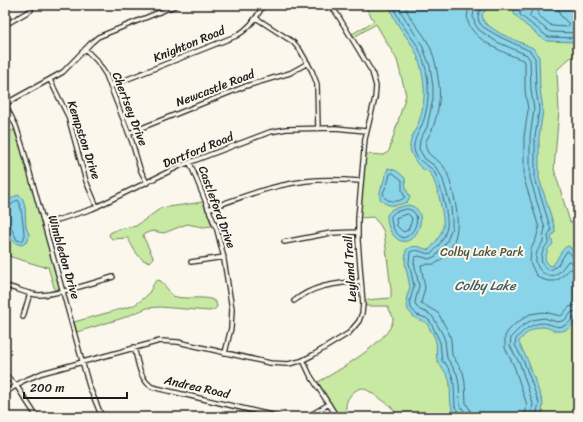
<svg xmlns="http://www.w3.org/2000/svg" width="583" height="422" viewBox="0 0 583 422" font-family="Sriracha,sans-serif">
	<style>
		.green { fill: #c7e9a2; stroke: #72825f }
		.water { fill: #89d4e9; stroke: #5d8a97 }
		.lines { fill: none; stroke-linecap: round; stroke-linejoin: round }
		.shore { stroke: #48666e; stroke-width: 1 }
		.street-casing { stroke: #1c1c1c; stroke-width: 6 }
		.street { stroke: #fbf7ec; stroke-width: 3.5 }
		.labels { text-anchor: middle; dominant-baseline: central; stroke-width: 4; stroke-linejoin: round; paint-order: stroke }
		.street-label { font-size: 12px; fill: #1c1c1c; stroke: #fbf7ec }
		.park-label { font-size: 12px; fill: #4f5a44; stroke: #fbf7ec }
		.water-label { font-size: 13px; font-style: italic; fill: #425c64; stroke: #fbf7ec }
	</style>
	<rect width="100%" height="100%" fill="#fbf7ec"/>
	<filter id="ink" filterUnits="userSpaceOnUse"><feTurbulence type="fractalNoise" baseFrequency=".025" numOctaves="2"/><feDisplacementMap in="SourceGraphic" scale="8" xChannelSelector="R" yChannelSelector="G"/><feConvolveMatrix kernelMatrix="1 2 1 2 8 2 1 2 1" color-interpolation-filters="sRGB"/></filter>
	<g filter="url(#ink)">
		<path class="green" d="M364,5H578V58L571,57L557,70L559,111L554,169L570,222L578,223V417H545L542,412L539,417H400C396,413 393,409 389,405C387,403 365,388 363,388C358,388 353,392 350,396C345,402 345,410 348,417H340L318,382C335,373 391,340 393,320C393,314 389,311 387,306H365V300L391,298V289L384,232L380,225L373,217L360,218L366,154L384,155L389,151L406,95L397,60L376,24L354,37L352,34L374,21Z
			M14,129L22,152L60,286L58,289L55,290L48,267L41,266L5,255V134L14,130Z
			M203,202L212,226L203,227L187,224L164,233L152,231L144,234L143,236L153,257L152,260L150,262C139,262 132,246 128,238L112,239L109,236L110,233L118,229L136,226L161,208Z
			M158,280L161,281L173,296C186,301 207,294 216,302L217,307L214,310L209,311L160,307L147,308L123,318L77,332L74,322L132,306C138,303 146,298 150,291C153,286 153,283 158,280Z"/>
		<path class="water" d="M390,5H494L488,8L482,14L483,20L486,24L501,34L533,48L539,57L540,89L543,110L539,138V178L555,229V232L551,237L553,244L548,249L545,259L549,266H552C559,259 560,249 568,246L570,247L578,258V317C574,325 566,333 556,331C551,330 548,327 544,327C534,326 525,334 519,341V343L528,361L543,403L542,412L539,417H458C448,409 451,397 450,385C449,375 444,371 439,364C435,359 437,348 436,342C435,336 429,329 427,323L415,318L408,310L406,300L410,287L405,263L406,250C414,243 421,248 429,250C435,243 441,236 443,227C445,218 436,178 429,172C427,170 425,170 423,169C418,166 413,158 411,152C407,142 415,132 418,124C422,113 425,99 424,88C423,74 420,59 413,47C405,33 392,21 390,5Z
			M528,5H570L578,11V42L547,41L543,39L522,22L514,14V10Z
			M388,168L397,171L405,178L406,189L410,197L407,202C396,206 388,208 380,199V192Z
			M18,195L23,199L25,207L26,227L29,234L28,241L22,245C4,243 5,216 5,202C11,201 13,196 18,195Z
			M408,205C434,209 414,254 396,238C389,232 387,224 387,215L392,209Z"/>
		<g class="lines">
			<path class="shore" d="M394,5C396,21 410,33 418,47C424,59 428,74 428,88C429,100 426,116 421,127C418,134 413,141 414,149C416,161 425,163 432,169C439,176 449,217 447,227C445,237 439,246 432,253C424,256 420,247 410,252L409,263L414,286L410,301L411,308L417,315L426,318L430,321L440,342L442,361L446,364L452,375L454,384L455,407L460,414L461,417
				M399,5L401,12L422,45L430,66L433,87V99L427,127L420,140L419,149L425,159L435,166L442,177L451,207L452,219V227L447,241L436,256L429,259L419,256L415,257L414,262L419,286L415,302L416,306L420,310L428,313L433,317L443,335L445,341L447,358L457,374L459,384L460,405L465,412L466,417
				M405,5C408,19 421,29 427,41C435,55 437,70 439,85C441,99 437,117 432,130C430,135 424,141 426,147C427,157 439,159 444,167C449,175 450,183 453,192C459,217 462,244 438,262C433,266 427,263 421,265L425,288L421,303L438,313L449,333L451,340L452,355L463,372L465,383L466,403L470,410L472,417
				M471,5C453,33 504,53 523,60L525,62V90L528,110L524,137V179L539,228L536,239L531,249L530,262L536,275L542,279L548,281H555L559,279L570,269L578,270
				M479,5L474,10L473,17L475,24L479,30L497,42L527,55L530,60L531,90L534,110L530,137V178L545,229C543,233 544,237 543,241C541,247 536,249 536,258C535,268 545,278 555,275C561,272 564,266 568,261L578,264
				M486,5L479,12L478,17L479,22L483,27L500,37L530,51L535,58L536,90L539,110L535,137V178L551,230L548,236L549,242C541,250 536,267 551,270L558,265L567,251L569,252L574,258L578,259
				M528,5L527,9L520,12V15L548,37L578,38
				M533,5V9L529,16L550,32L578,33
				M539,5L538,15L552,26L568,27L569,24L560,15L557,5
				M393,173L402,180V190L405,197C400,202 391,203 385,198L383,193L388,182L390,174Z
				M5,206L11,205L17,200L19,201C21,206 25,236 24,239L21,241L17,240L13,232L10,224L5,222
				M407,209C424,211 416,235 403,238C394,233 391,226 391,216L395,212Z
				M408,214L412,218L411,223L408,230L403,232L397,226L396,218Z
				M525,417L527,405L514,366L505,348V336L508,331L515,324L530,314L544,312L561,316L569,307L578,305
				M531,417L533,404L520,364L510,346L511,337L522,326L532,320L544,318L557,322L562,321L565,320L572,312L578,311
				M536,417L539,403L524,362L515,345L516,339C523,330 536,320 548,324C554,325 557,328 563,326C570,325 571,317 578,316"/>
			<g class="street-casing">
				<path id="street" d="M256,18L293,42L300,50L312,71L317,84L318,129
					M5,25L31,10
					M85,49L97,61L106,75L132,142L140,169L147,183
					M50,80L68,116L86,181L97,207
					M110,86L236,36C249,29 257,18 263,5
					M5,104L16,126L23,148L89,386L102,417
					M5,104L63,72L91,43L98,37L177,5
					M129,133L246,86L290,73L308,63
					M190,163L217,230L223,254L232,309L231,328L225,353
					M208,209C244,196 280,182 318,180C332,179 347,180 361,181
					M45,224L92,209L180,166L270,132L286,129L335,128L366,131
					M284,242L331,233L357,232
					M191,262L224,257
					M5,286C16,288 27,294 38,295C55,296 95,282 113,277
					M294,301C316,284 335,284 361,281
					M23,317L30,293
					M134,347C138,361 139,379 152,387L280,417
					M303,360L310,375L337,417
					M5,375L16,385L37,417
					M5,393L23,381L42,373L160,341L178,342L270,363L288,364L301,361L313,355L349,333L359,321L362,313L363,304L358,241V218L365,139L375,98L376,86L372,72L337,14L330,5
					M307,417L329,404"/>
			</g>
			<use href="#street" class="street"/>
		</g>
	</g>
	<g class="labels">
		<g class="street-label">
			<text transform="translate(189 44) rotate(-22)">Knighton Road</text>
			<text transform="translate(215 88) rotate(-21)">Newcastle Road</text>
			<text transform="translate(130 109) rotate(69)">Chertsey Drive</text>
			<text transform="translate(84 140) rotate(72)">Kempston Drive</text>
			<text transform="translate(198 150) rotate(-22)">Dartford Road</text>
			<text transform="translate(217 207) rotate(70)">Castleford Drive</text>
			<text transform="translate(64 257) rotate(74)">Wimbledon Drive</text>
			<text transform="translate(350 269) rotate(-94)">Leyland Trail</text>
			<text transform="translate(197 387) rotate(13)">Andrea Road</text>
		</g>
		<g class="park-label">
			<text x="482" y="252">Colby Lake Park</text>
		</g>
		<g class="water-label">
			<text x="485" y="285">Colby Lake</text>
		</g>
	</g>
	<rect width="583" height="422" fill="none" stroke="#fbf7ec" stroke-width="20"/>
	<rect x="10" y="10" width="563" height="402" fill="none" stroke="#1c1c1c" stroke-width="1.5" filter="url(#ink)"/>
	<path d="M24 392v6h103v-6" fill="none" stroke="#1c1c1c" stroke-width="2"/>
	<text x="30" y="392" font-size="12" fill="#1c1c1c" stroke="#fbf7ec" stroke-width="3" paint-order="stroke">200 m</text>
</svg>
